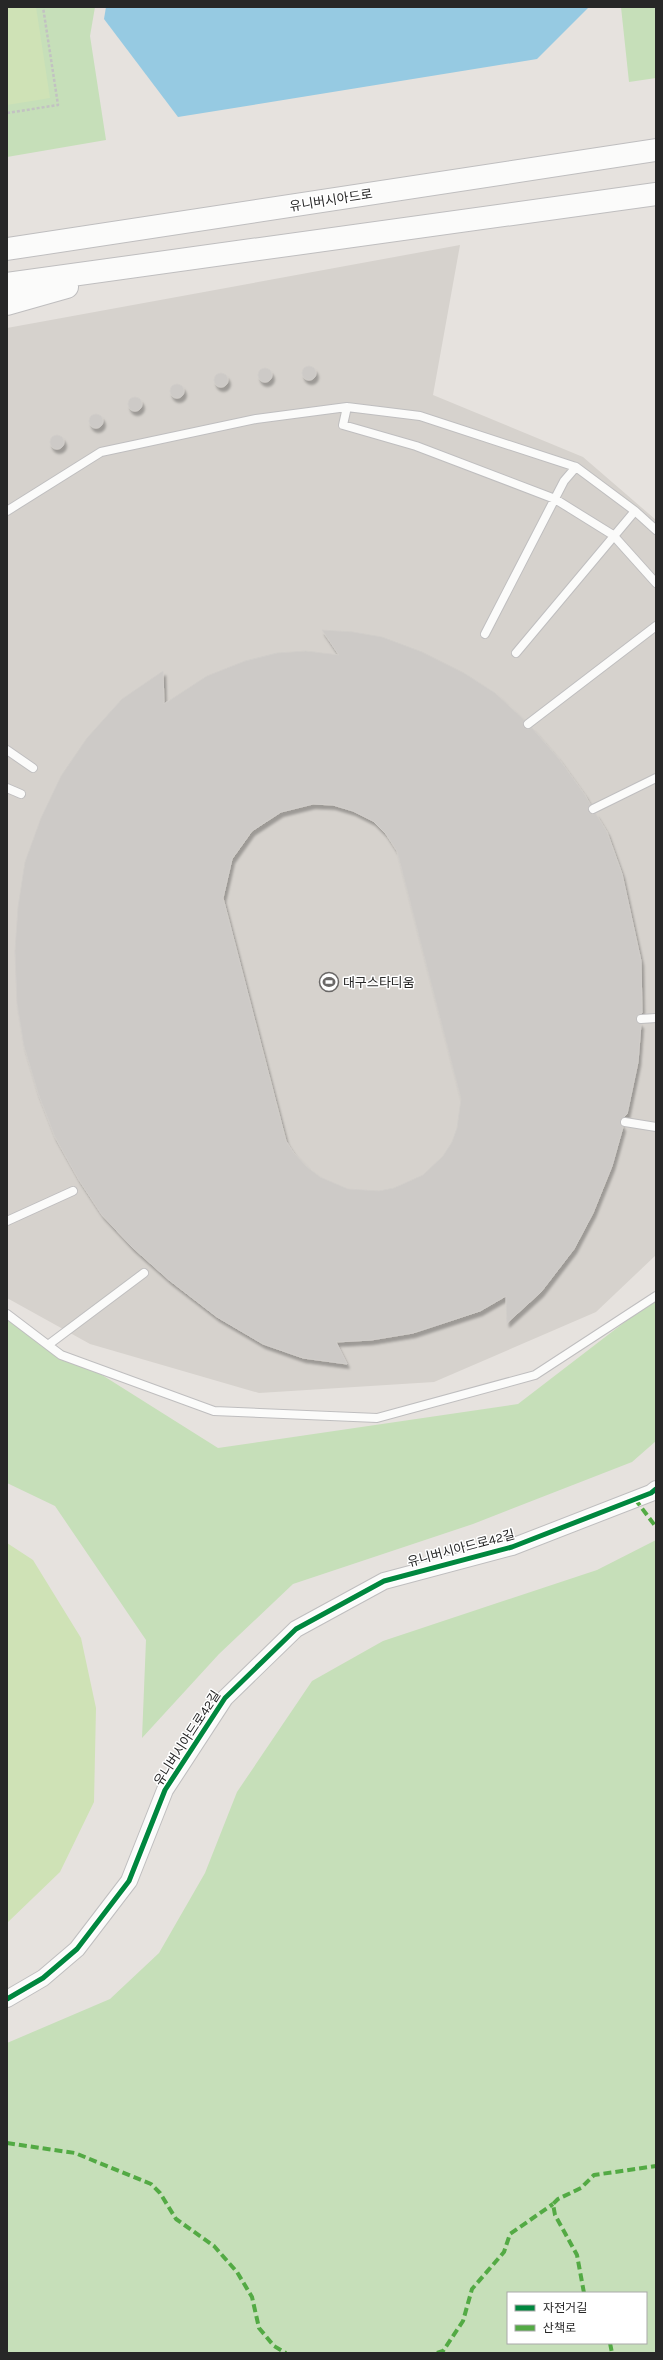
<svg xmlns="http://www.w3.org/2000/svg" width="663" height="2360" viewBox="0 0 663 2360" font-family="Karla,'Noto Sans KR',sans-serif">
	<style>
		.green { fill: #c6dfb9; fill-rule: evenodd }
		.pitch { fill: #cfe2b6 }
		.plaza { fill: #d6d2cd }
		.water { fill: #96cae2 }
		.building { fill: #cdcac7; stroke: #d1ceca; fill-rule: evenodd; filter: url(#shadow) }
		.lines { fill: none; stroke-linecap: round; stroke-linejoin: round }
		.lane-casing { stroke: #bfbebf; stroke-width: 10 }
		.street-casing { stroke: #bfbebf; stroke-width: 18 }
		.secondary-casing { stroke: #bfbebf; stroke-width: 24 }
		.path { stroke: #c2c2c2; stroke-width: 2.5; stroke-dasharray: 3 2; stroke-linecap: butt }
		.lane { stroke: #fbfbfa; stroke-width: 8 }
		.street { stroke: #fbfbfa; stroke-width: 16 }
		.secondary { stroke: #fbfbfa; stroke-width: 22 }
		.quiet { stroke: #53aa44; stroke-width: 4; stroke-dasharray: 8 4; stroke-linecap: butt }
		.cycleway-casing { stroke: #fff; stroke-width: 8 }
		.cycleway { stroke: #00873e; stroke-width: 5 }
		.labels { text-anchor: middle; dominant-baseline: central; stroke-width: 3; stroke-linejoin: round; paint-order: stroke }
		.street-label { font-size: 13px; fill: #272727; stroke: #fff }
		.poi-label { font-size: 13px; fill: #272727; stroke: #fff; text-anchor: start }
	</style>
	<defs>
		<filter id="shadow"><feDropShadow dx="2.5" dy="4.5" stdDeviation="1" flood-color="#0004"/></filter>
	</defs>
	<rect width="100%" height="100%" fill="#e6e2de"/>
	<path class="green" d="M7,7H95L90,36L106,140L7,157Z
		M621,7H656V78L629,82Z
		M656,1298V1441L632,1462L473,1524L293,1584L219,1654L142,1738L146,1640L55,1506L7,1483V1312L56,1346L218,1448L518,1404Z
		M656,1540V2353H7V2043L110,1999L159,1953L205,1873L237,1792L312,1681L383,1641L597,1570ZM508,2293H646V2343H508Z"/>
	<path class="pitch" d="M7,7H36L50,98L7,105Z
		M7,1543L33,1560L81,1638L96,1708L94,1802L60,1872L7,1923Z"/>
	<path class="plaza" d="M460,245L433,395L583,457L656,520V1255L596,1312L434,1382L259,1393L90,1344L7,1298V328Z"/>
	<path class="water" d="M106,7H589L537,59L178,117L104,19Z"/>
	<path class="building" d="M302 373a7 7 0 1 1 14 0a7 7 0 1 1-14 0Z
		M258 375a7 7 0 1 1 14 0a7 7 0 1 1-14 0Z
		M214 380a7 7 0 1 1 14 0a7 7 0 1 1-14 0Z
		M170 391a7 7 0 1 1 14 0a7 7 0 1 1-14 0Z
		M128 404a7 7 0 1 1 14 0a7 7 0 1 1-14 0Z
		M89 421a7 7 0 1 1 14 0a7 7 0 1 1-14 0Z
		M50 442a7 7 0 1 1 14 0a7 7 0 1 1-14 0Z
		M322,630L353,632L382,637L422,652L464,673L495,693L524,720V728L528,729L532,728L559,759L585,795L590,804L588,812L596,814L607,832L622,874L641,961L642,1013L638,1015L636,1019L641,1024L638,1062L627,1114L620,1121L623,1127L612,1166L593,1213L574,1249L541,1292L507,1323L506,1296L480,1311L413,1333L371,1340L336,1342L347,1364L303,1358L263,1344L217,1317L169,1280L132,1247L102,1215L79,1180L55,1137L38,1093L24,1046L17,1003L15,951L18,907L25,862L41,818L61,776L87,738L122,699L163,671L164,704L207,676L245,661L277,653L306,651L339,655ZM313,804L333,805L353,811L373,821L386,834L397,851L461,1099L457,1128L452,1142L443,1156L423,1175L394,1188L379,1191L348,1189L320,1177L307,1167L293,1152L286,1141L223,898L232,859L252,831L281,812Z"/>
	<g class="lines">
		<g class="lane-casing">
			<path id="lane" d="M347,407L343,425L416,446L555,499L613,535L656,583
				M7,511L101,452L256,419L347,407L420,416L576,467L635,511L656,530
				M485,634L564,481L576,467
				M516,653L635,511
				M528,724L656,626
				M7,750L33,768
				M7,788L21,794
				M593,809L656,778
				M641,1019L656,1018
				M625,1122L656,1127
				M7,1221L73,1191
				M7,1314L61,1355L214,1411L377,1418L535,1375L656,1296
				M48,1345L144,1273"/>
		</g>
		<g class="street-casing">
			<path id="street" d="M7,1999L43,1978L77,1949L129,1881L165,1790L225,1698L296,1629L384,1581L512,1547L651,1493L656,1489"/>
		</g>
		<g class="secondary-casing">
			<path id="secondary" d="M7,249L656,150
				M7,284L656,194
				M7,304L67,287"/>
		</g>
		<path class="path" d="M7,113L58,105L43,7"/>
		<use href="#lane" class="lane"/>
		<use href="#street" class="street"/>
		<use href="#secondary" class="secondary"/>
		<path class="quiet" d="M635,1499L656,1527
			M7,2143L75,2153L151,2184L160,2193L176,2219L214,2246L237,2272L252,2297L259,2328L274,2346L286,2353
			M584,2293L577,2255L555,2215L553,2204L558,2199L581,2188L594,2175L656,2166
			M610,2343L612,2353
			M437,2353L443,2351L463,2321L472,2289L504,2252L510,2234L553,2204"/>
		<g class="cycleway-casing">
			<path id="cycleway" d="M7,1999L43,1978L77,1949L129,1881L165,1790L225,1698L296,1629L384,1581L512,1547L651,1493L656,1489"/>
		</g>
		<use href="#cycleway" class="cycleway"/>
	</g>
	<defs>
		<g id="stadium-ring" transform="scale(1)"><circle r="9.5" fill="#fff" stroke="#6a6867" stroke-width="1.5"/><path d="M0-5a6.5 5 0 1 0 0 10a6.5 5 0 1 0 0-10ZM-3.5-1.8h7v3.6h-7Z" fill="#6a6867"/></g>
	</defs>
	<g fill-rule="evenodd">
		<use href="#stadium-ring" x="329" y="982"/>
	</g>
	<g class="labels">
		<g class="street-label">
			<text transform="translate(331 200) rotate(-9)">유니버시아드로</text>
			<text transform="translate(461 1548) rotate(-15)">유니버시아드로42길</text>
			<text transform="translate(187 1738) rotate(-57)">유니버시아드로42길</text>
		</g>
		<g class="poi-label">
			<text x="343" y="982">대구스타디움</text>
		</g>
	</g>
	<rect width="663" height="2360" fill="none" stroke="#272727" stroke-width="16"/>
	<rect x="507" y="2292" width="140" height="52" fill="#ffffff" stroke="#a9a9a9"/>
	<rect x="515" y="2305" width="20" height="6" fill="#00873e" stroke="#a9a9a9"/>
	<text x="543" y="2312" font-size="12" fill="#272727">자전거길</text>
	<rect x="515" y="2325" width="20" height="6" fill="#53aa44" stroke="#a9a9a9"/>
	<text x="543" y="2332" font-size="12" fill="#272727">산책로</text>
</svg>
